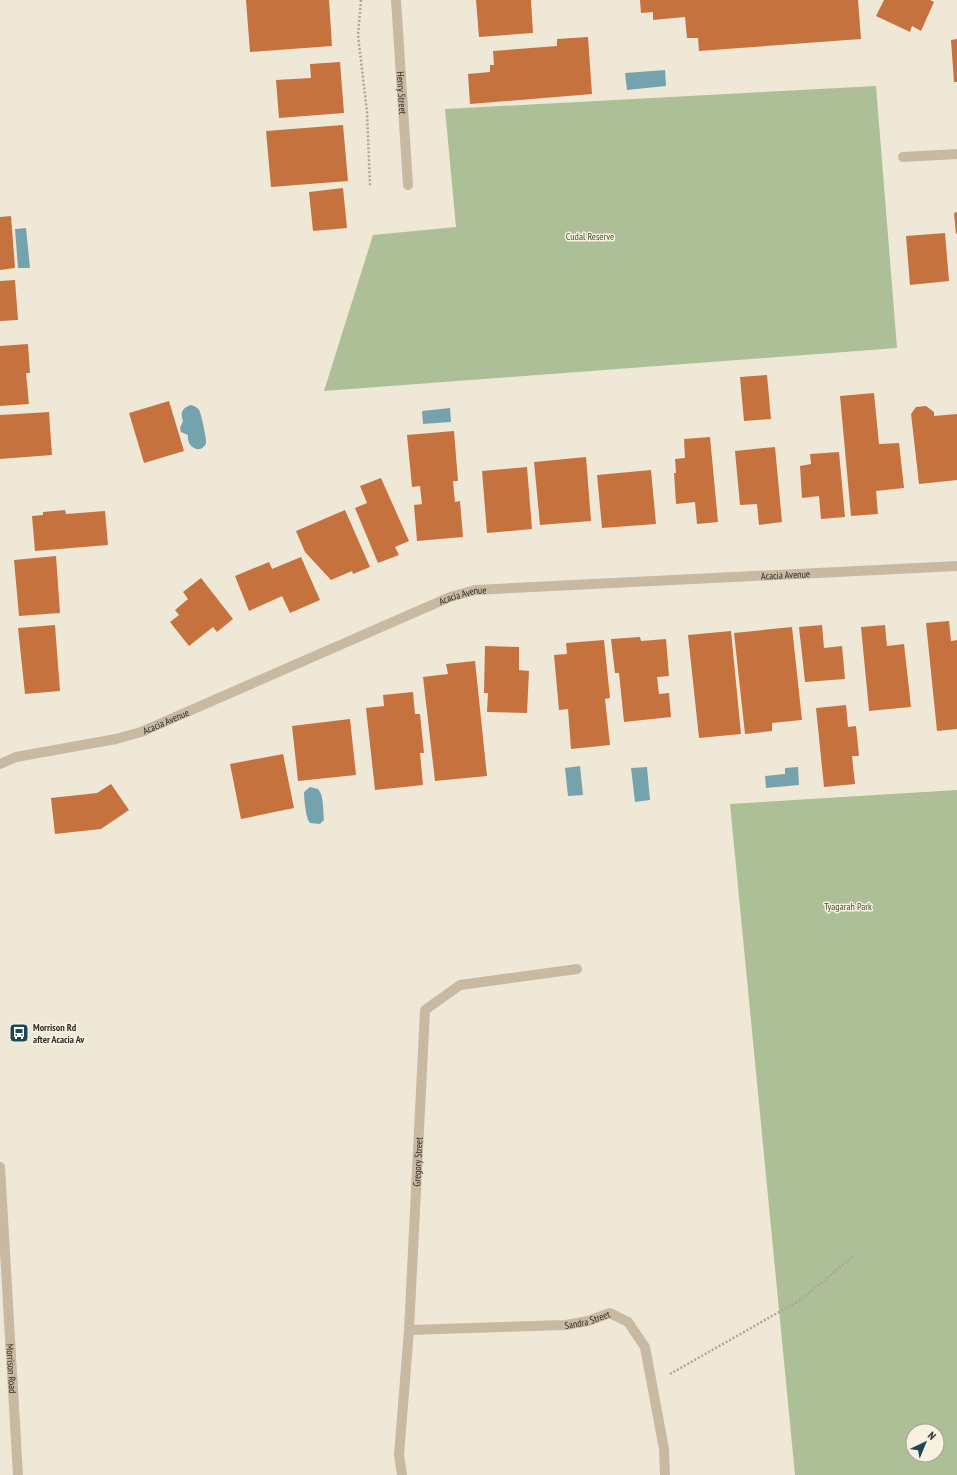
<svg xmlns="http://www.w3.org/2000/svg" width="957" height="1475" viewBox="0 0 957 1475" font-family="'PT Sans Narrow',sans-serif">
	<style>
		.green { fill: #acbf97; fill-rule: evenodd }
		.water { fill: #75a3ad }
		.building { fill: #c6723f }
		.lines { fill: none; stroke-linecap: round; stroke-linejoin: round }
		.path { stroke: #b4a38d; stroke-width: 2.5; stroke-dasharray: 2 2; stroke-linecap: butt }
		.minor { stroke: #c8b9a3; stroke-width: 10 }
		.labels { text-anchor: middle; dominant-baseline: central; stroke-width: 3; stroke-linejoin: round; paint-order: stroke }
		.street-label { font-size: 10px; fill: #332b25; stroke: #f8f1e2 }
		.park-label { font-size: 10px; fill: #3d5129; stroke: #f8f1e2 }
		.poi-label { font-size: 10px; font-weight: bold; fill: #332b25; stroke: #f8f1e2; text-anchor: start }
	</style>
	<rect width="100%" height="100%" fill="#f0e8d6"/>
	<path class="green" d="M876,86L897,348L324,391L373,235L456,227L445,109Z
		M957,790V1475H795L730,804ZM913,1431H937V1455H913Z"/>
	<path class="water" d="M665,70L666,86L627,90L625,73Z
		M26,228L30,268H18L15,229Z
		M191,405C194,406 197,407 199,410C201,412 207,441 206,443C202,455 186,448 188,435L181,432L180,428L183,421C180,413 182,408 191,405Z
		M450,408L451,422L423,424L422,411Z
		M580,766L583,795L568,796L565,768Z
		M647,767L650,800L635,802L631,768Z
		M798,767L799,785L766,788L765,776L785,774V768Z
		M310,787L318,789C324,795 323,811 324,820L320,824L310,823C306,819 304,799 304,792Z"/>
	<path class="building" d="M246,0H329L332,46L250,52Z
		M476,0H531L533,33L479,37Z
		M640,0H858L861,39L699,51L698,38H687L685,17L653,20V12L641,13Z
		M884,0H930L934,2L921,31L912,26L910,32L876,16Z
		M588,37L592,94L470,104L468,74L490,72V65H494L493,51L557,46V39Z
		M957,39V82H954L951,40Z
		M340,62L344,113L279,118L276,80L311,78L310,64Z
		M343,125L348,181L271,187L266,131Z
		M343,188L347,228L313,231L309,192Z
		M957,212V234H956L954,213Z
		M11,216L15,268L0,270V217Z
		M945,233L949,281L910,285L906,236Z
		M15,280L18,320L0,321V281Z
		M28,344L30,373H26L29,404L0,406V346Z
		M767,375L771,419L744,421L740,377Z
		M874,393L879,444L899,443L904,488L876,491L878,514L851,516L840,396Z
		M169,401L184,451L144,463L129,413Z
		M926,406L934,412V416L957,414V480L919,484L911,414L916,407Z
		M49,412L52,455L0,459V415Z
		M454,431L458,481H453L455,502L460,501L463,537L417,541L414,505L422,504L420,486L412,487L407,435Z
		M710,437L718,522L697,524L695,502L676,504L674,473H676L675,459L685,458L684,439Z
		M775,447L782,522L759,525L757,504L740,505L735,451Z
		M839,452L845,517L821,519L819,496L802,498L800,466L811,464L810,454Z
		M586,457L591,521L540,525L534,462Z
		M527,467L532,529L487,533L482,471Z
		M651,470L656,524L602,528L597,475Z
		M381,478L409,541L395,547L399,555L378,563L355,508L367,503L360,486Z
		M65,510L66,514L105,511L108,545L35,551L32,516L43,515V512Z
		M345,510L370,567L353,574L352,571L331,580L305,552L296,531Z
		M56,556L60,613L19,616L14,560Z
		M301,557L320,600L290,613L282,596L249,611L235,576L269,562L272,569Z
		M201,578L233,619L217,632L213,627L189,646L170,622L179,615L175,610L188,599L183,592Z
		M949,621L951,641L957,640V729L937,731L926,623Z
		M55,625L60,691L25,694L18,628Z
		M822,625L824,648L842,646L845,679L805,682L799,627Z
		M885,625L887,646L904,644L911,707L869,711L861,627Z
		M792,627L802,720L772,723V731L745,734L734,633Z
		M731,631L741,734L699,738L688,635Z
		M640,637L641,641L666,639L669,676L657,677L659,694L669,693L671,717L624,722L619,673H615L611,639Z
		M604,640L610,698L605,699L610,745L571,749L568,709L559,710L554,655L567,654L566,643Z
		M485,646L519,647V670L529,671L527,713L487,712L488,693H484Z
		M475,661L487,776L435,781L423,677L448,674L446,664Z
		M413,692L415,714H420L424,753H420L423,785L375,790L366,708L384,706L383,695Z
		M846,705L848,727L856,726L859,756H852L855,784L824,787L816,708Z
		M350,719L356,775L298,781L292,726Z
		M283,754L294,808L241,819L230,764Z
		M111,784L129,810L101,829L55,834L51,798L97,793Z"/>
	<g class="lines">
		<path class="path" d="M361,0L358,35L367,112L370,186
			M670,1374L802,1299L853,1256"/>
		<g class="minor">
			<path id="s1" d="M396,0L408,185"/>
			<path d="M903,157L957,154"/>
			<path id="s2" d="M0,764L16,757L116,739L141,732L450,597L475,590L957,566"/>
			<path id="s3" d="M0,1167L18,1475"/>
			<path id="s4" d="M409,1330L566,1325L588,1321L610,1313L628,1322L645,1347L664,1449L665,1475"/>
			<path id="s5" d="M402,1475L399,1455L409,1330L425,1010L460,985L577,969"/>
		</g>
	</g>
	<defs>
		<g id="bus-square" transform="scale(1)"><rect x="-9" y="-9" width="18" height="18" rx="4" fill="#1b4854" stroke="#f8f1e2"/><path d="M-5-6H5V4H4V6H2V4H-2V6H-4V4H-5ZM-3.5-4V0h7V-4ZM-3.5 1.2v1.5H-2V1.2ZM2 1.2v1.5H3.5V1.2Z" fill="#fff"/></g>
	</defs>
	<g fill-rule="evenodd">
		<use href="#bus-square" x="19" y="1033"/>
	</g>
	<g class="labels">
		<g class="street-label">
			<text stroke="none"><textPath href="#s1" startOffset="93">Henry Street</textPath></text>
			<text stroke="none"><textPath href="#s2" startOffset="819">Acacia Avenue</textPath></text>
			<text stroke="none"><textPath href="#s2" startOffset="495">Acacia Avenue</textPath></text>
			<text stroke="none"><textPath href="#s2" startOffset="172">Acacia Avenue</textPath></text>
			<text stroke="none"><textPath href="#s5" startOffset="314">Gregory Street</textPath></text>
			<text stroke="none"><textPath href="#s4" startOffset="179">Sandra Street</textPath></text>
			<text stroke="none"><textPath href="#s3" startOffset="202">Morrison Road</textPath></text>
		</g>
		<g class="park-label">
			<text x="590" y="236">Cudal Reserve</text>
			<text x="848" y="906">Tyagarah Park</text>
		</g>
		<g class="poi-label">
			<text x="33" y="1027">Morrison Rd<tspan x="33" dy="12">after Acacia Av</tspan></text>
		</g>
	</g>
	<g transform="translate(925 1443) rotate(44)"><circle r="19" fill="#f8f1e2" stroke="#a9a296"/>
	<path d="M0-3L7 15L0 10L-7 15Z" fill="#1b4854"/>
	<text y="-6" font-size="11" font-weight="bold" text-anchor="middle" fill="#332b25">N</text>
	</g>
</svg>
